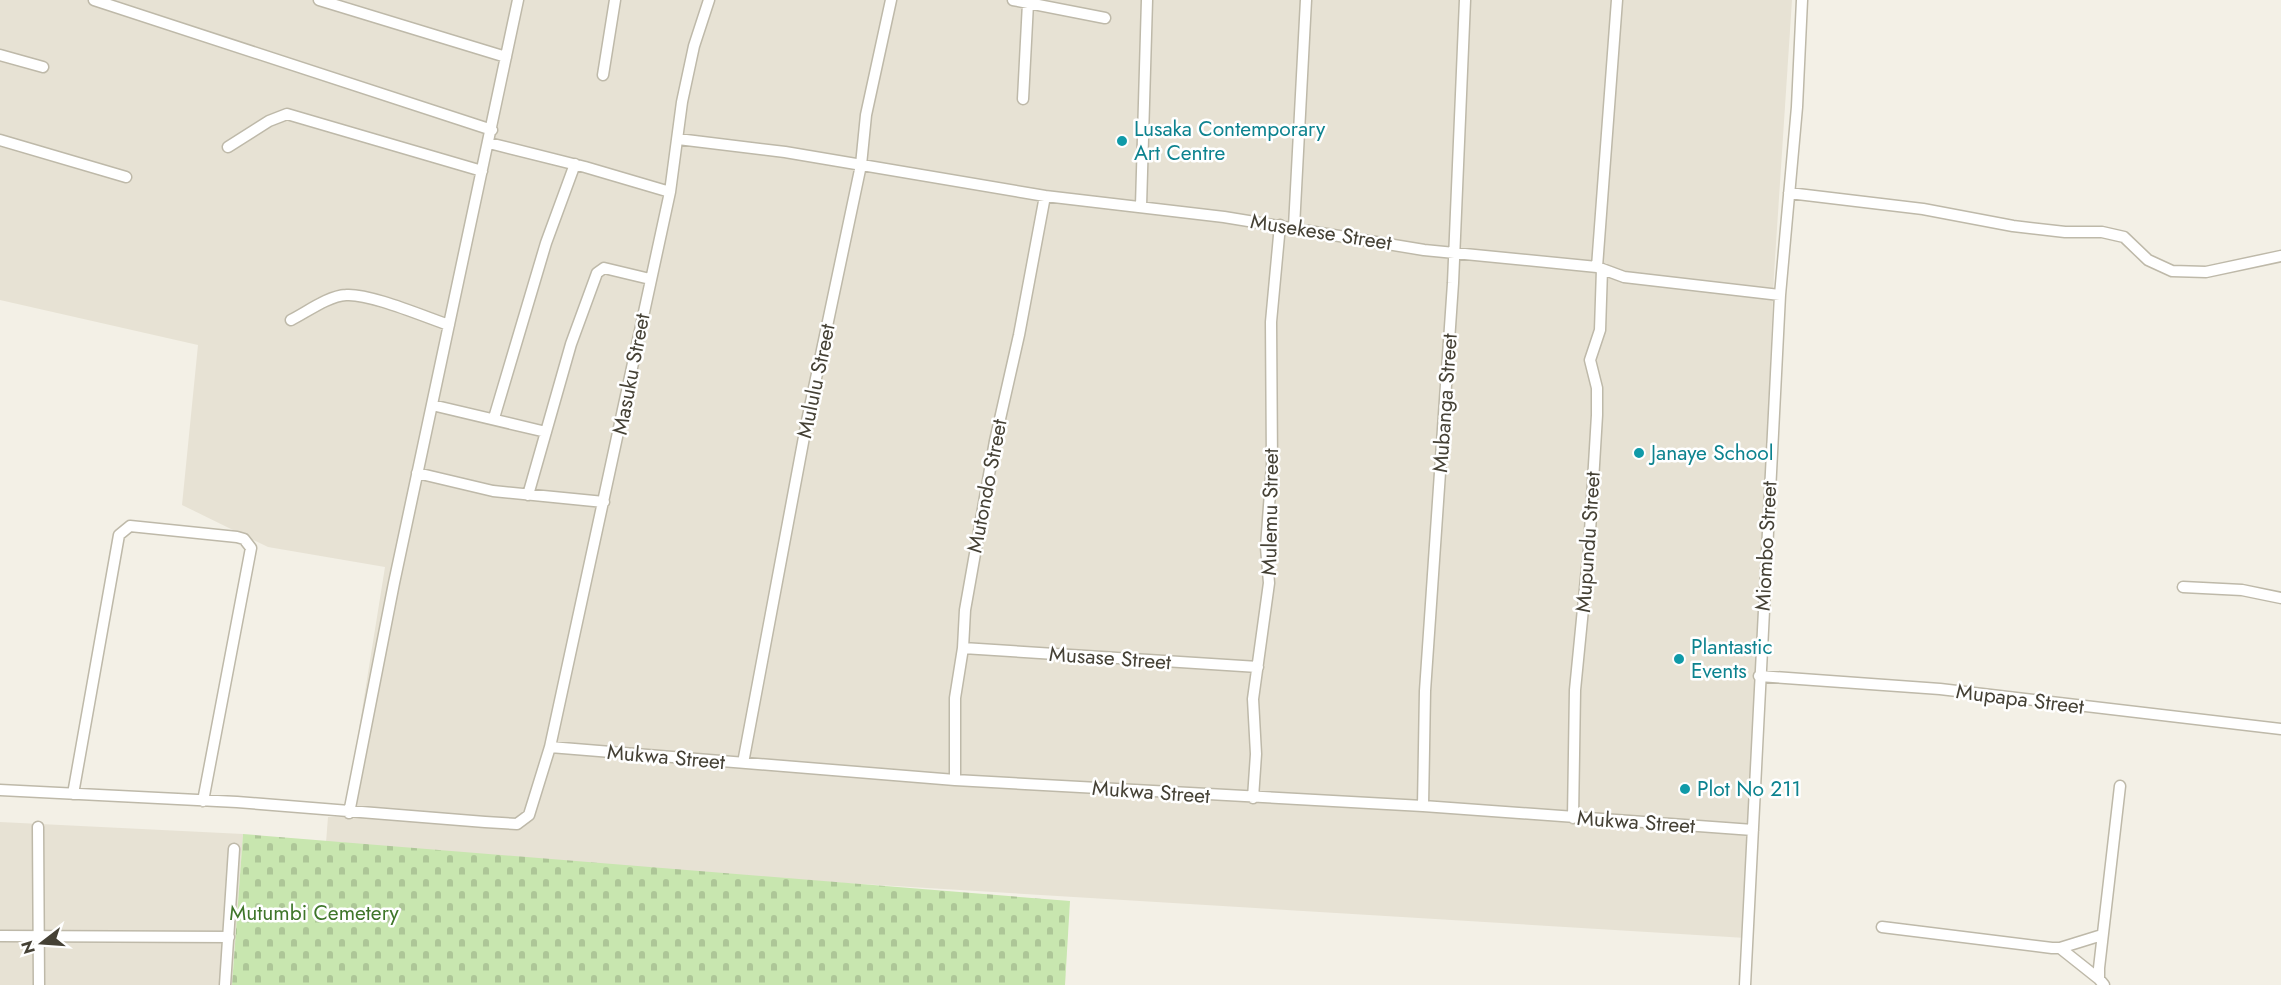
<svg xmlns="http://www.w3.org/2000/svg" width="2281" height="985" viewBox="0 0 2281 985" font-family="Jost,sans-serif">
	<style>
		.residential { fill: #e7e2d4 }
		.cemetery { fill: url(#cemetery-stones) }
		.lines { fill: none; stroke-linecap: round; stroke-linejoin: round }
		.minor-casing { stroke: #beb9a9; stroke-width: 13 }
		.minor { stroke: #fff; stroke-width: 10 }
		.culture-dot { fill: #0f9aa8; stroke: #fff; stroke-width: 2 }
		.labels { text-anchor: middle; dominant-baseline: central; stroke-width: 5; stroke-linejoin: round; paint-order: stroke }
		.culture-label { font-size: 21px; fill: #0d838f; stroke: #fff; text-anchor: start }
		.street-label { font-size: 21px; fill: #454135; stroke: #fff }
		.park-label { font-size: 21px; fill: #3f762a; stroke: #fff }
	</style>
	<defs>
		<pattern id="cemetery-stones" width="16" height="16" patternUnits="userSpaceOnUse" patternTransform="scale(1.5)"><rect width="16" height="16" fill="#c8e6af"/><path d="M2 7V4a2 2 0 0 1 4 0v3zM10 15v-3a2 2 0 0 1 4 0v3z" fill="#adc697"/></pattern>
	</defs>
	<rect width="100%" height="100%" fill="#f3f0e6"/>
	<path class="residential" d="M0,0H1792L1774,274L1746,938L632,870L326,843L328,817H345L385,567L268,547L182,505L198,345L0,300Z
		M0,822L243,834L232,985H0Z"/>
	<path class="cemetery" d="M243,834L1070,901L1065,985H232Z"/>
	<g class="lines">
		<g class="minor-casing">
			<path id="minor" d="M94,0L492,130
				M319,0L506,57
				M1013,0L1105,18
				M0,55L43,67
				M603,75L615,0
				M1023,99L1028,3
				M678,139L785,152L1045,196L1224,217L1424,250L1597,267L1624,277L1780,295
				M0,140L126,177
				M489,143L585,167L670,192
				M228,147L269,121L287,114L482,171
				M1789,193L1923,209L2013,226L2065,232H2102L2124,237L2148,260L2172,271L2206,272L2281,256
				M1141,206L1147,0
				M1294,227L1306,0
				M1597,267L1617,0
				M291,320C307,312 328,296 346,295C369,293 425,317 449,325
				M432,405L546,432
				M494,418L546,243L575,164
				M417,473L493,491L604,502
				M528,495L571,344L597,273L604,268L650,279
				M2183,587L2242,590L2281,598
				M963,648L1258,667
				M1759,676L1940,689L2281,729
				M550,747L955,780L1423,806L1753,830
				M743,763L807,421L861,165L866,115L891,0
				M955,780V698L963,648L965,610L995,441L1019,335L1045,196
				M0,790L237,802L485,822L517,824L529,815L550,747L670,192L682,102L694,46L709,0
				M73,794L119,535L130,526L237,537L244,539L251,548L203,801
				M1253,798L1256,754L1253,699L1269,583L1266,547L1272,465L1271,322L1280,225
				M1423,806L1425,691L1453,283L1465,0
				M349,813L394,583L518,0
				M1573,818L1575,690L1589,548L1597,415V388L1590,360L1600,330L1602,269
				M38,827L39,985
				M1882,927L2052,948H2060L2102,935
				M0,936L229,937
				M2060,948L2099,979
				M225,985L234,849
				M1745,985L1780,295L1797,107L1802,0
				M2104,985L2099,979V968L2120,786"/>
		</g>
		<use href="#minor" class="minor"/>
	</g>
	<g class="culture-dot">
		<circle cx="1122" cy="141" r="6"/>
		<circle cx="1639" cy="453" r="6"/>
		<circle cx="1679" cy="659" r="6"/>
		<circle cx="1685" cy="789" r="6"/>
	</g>
	<g class="labels">
		<g class="culture-label">
			<text x="1134" y="129">Lusaka Contemporary<tspan x="1134" dy="24">Art Centre</tspan></text>
			<text x="1651" y="453">Janaye School</text>
			<text x="1691" y="647">Plantastic<tspan x="1691" dy="24">Events</tspan></text>
			<text x="1697" y="789">Plot No 211</text>
		</g>
		<g class="street-label">
			<text transform="translate(1321 232) rotate(9)">Musekese Street</text>
			<text transform="translate(631 374) rotate(-79)">Masuku Street</text>
			<text transform="translate(816 381) rotate(-78)">Mululu Street</text>
			<text transform="translate(1445 403) rotate(-86)">Mubanga Street</text>
			<text transform="translate(987 486) rotate(-79)">Mutondo Street</text>
			<text transform="translate(1270 512) rotate(-89)">Mulemu Street</text>
			<text transform="translate(1588 542) rotate(-86)">Mupundu Street</text>
			<text transform="translate(1766 546) rotate(-87)">Miombo Street</text>
			<text transform="translate(1110 658) rotate(4)">Musase Street</text>
			<text transform="translate(2020 699) rotate(7)">Mupapa Street</text>
			<text transform="translate(666 757) rotate(5)">Mukwa Street</text>
			<text transform="translate(1151 792) rotate(4)">Mukwa Street</text>
			<text transform="translate(1636 822) rotate(4)">Mukwa Street</text>
		</g>
		<g class="park-label">
			<text x="314" y="913">Mutumbi Cemetery</text>
		</g>
	</g>
	<g transform="translate(42 943) rotate(253)" stroke="#ffffff" stroke-width="4.5" paint-order="stroke">
	<path d="M0-4.5L10 22L0 15L-10 22Z" fill="#454135"/>
	<text y="-9" font-size="16" font-weight="bold" text-anchor="middle" fill="#454135">N</text>
	</g>
</svg>
